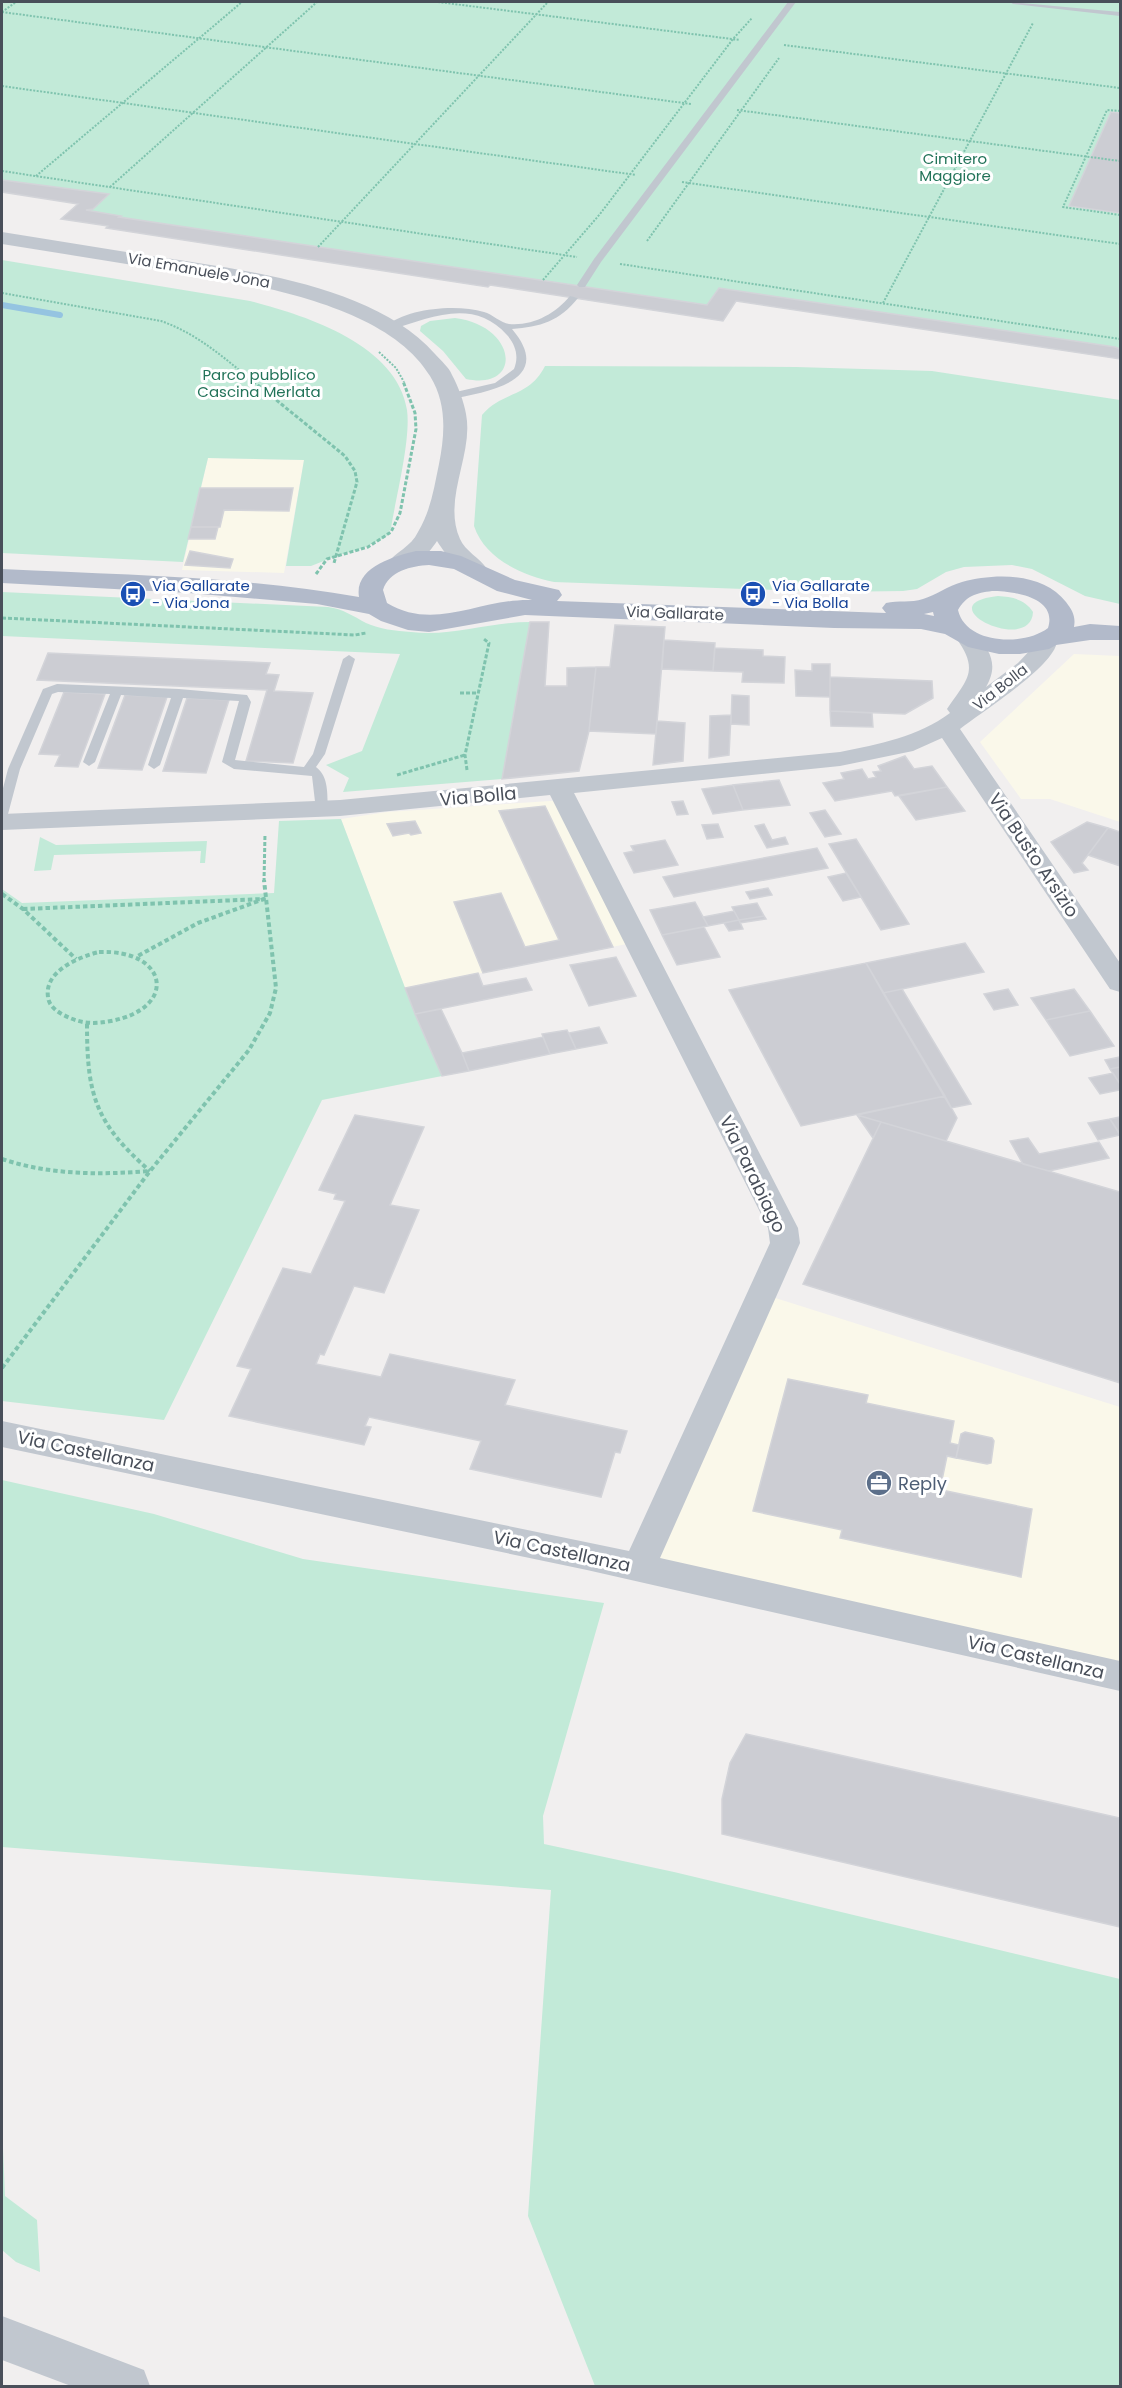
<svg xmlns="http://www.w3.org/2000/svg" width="1122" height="2388" viewBox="0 0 1122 2388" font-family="Poppins,sans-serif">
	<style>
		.commercial { fill: #faf8ea }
		.green { fill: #c2ead8 }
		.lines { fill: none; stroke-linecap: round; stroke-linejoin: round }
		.stream { stroke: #95c4e1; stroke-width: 6 }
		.building { fill: #cccdd3; stroke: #d3d4d9; stroke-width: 1.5 }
		.path-far2 { stroke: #7fc3ae; stroke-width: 2; stroke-dasharray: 2 1.5; stroke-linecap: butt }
		.path-far1 { stroke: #7fc3ae; stroke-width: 3; stroke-dasharray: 4 2; stroke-linecap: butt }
		.path { stroke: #7fc3ae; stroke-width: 4; stroke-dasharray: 4.5 3; stroke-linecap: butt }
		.service { fill: #c1c7cf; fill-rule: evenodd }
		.minor { fill: #c1c7cf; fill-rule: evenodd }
		.tertiary { fill: #c1c7cf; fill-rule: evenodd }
		.primary { fill: #b2baca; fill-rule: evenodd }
		.labels { text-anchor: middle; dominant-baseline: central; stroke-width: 6; stroke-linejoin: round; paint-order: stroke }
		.far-park-label { font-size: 15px; fill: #227359; stroke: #fff }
		.far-street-label { font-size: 15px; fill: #494f5a; stroke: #fff }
		.far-transit-label { font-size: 15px; fill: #164399; stroke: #fff; text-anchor: start }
		.street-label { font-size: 18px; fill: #494f5a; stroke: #fff }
		.service-label { font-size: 18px; fill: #4e5e75; stroke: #fff; text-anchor: start }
	</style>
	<rect width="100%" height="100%" fill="#f1efef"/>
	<path class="commercial" d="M208,458L304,460L284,573L182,570Z
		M1074,654L1120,656V822L1050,799H1021L980,742Z
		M565,800L637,942L405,988L341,819L387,812Z
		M753,1291L1120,1407V1667L630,1556Z"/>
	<path class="green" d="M2,2H1120V359L736,301L723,321L490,285L488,287L106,228L107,226L61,219L78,204L2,192Z
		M2,260L250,301C304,315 397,344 407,410C411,439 396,497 391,528L386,537L361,549L339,555L311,566H286L304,460L208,458L183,562L2,553Z
		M455,318C518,326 523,391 466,379L443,351L420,331L421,326L430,321Z
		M545,366L796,367L932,371L1120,400V604L1085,596L1032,569L1012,565L964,567L946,572L917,589L903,591L829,592L554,582C522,575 485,559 474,526L482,415C502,391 529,398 545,366Z
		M2,592L328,607C343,609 353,616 366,623C379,629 396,631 411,632C452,637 489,622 530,622L502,779L343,792L349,778L326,765L362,751L400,654L2,636Z
		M998,596C1012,597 1025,599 1033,612C1031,656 924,604 998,596Z
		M341,819L415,1014L442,1076L322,1100L164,1420L2,1401V889L22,903L274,893L279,821Z
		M40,837L56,845L207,841L205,863H200L201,851L54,855L51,870L34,871Z
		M2,1480L154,1514L303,1559L604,1603L543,1816L544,1844L674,1872L1120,1979V2386H595L528,2216L551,1890L2,1847Z
		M2,2124L5,2196L37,2220L40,2272L16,2262L2,2250Z"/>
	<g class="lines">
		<path class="stream" d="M2,305L60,315"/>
	</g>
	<path class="building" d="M1111,112L1120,113V213L1069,206Z
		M2,180L109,194L93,209L86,210L121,216L119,217L707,305L719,288L1115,347L1120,349V359L736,301L723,321L490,285L488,287L106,228L108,226L61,219L78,204L2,192Z
		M200,488H293L289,511L224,510L220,527H191Z
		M191,527H218L215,539H188Z
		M190,551L233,559L230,568L185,565Z
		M530,622H549L545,686H567V668L596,667L589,731L579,771L502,779Z
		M615,625L665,627L656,734L589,731L596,667H610Z
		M664,640L715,643L713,671L662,669Z
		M715,648L763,650V656L785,657L784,683L742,682L743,672L713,671Z
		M48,653L270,663L266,674L279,675L274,691L313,693L293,763L246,761L267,690L37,680Z
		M812,664H830V697L796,696L795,670L812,671Z
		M830,677L932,681L933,698L905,714L830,711Z
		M64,692L105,694L78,767L55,766L60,755L39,754Z
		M125,695L167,697L142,770L98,768Z
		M732,695L749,696V725L731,724Z
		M187,698L229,700L206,773L163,771Z
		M830,711L872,713L873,727L831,726Z
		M731,715L729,755L709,758L710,716Z
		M657,721L685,723L683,761L653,765Z
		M905,756L914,769L932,766L947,787L895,796L892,791L835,801L823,783L844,779L841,773L862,769L868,779L876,777L873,772L881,771L878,766Z
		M779,780L790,805L743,810L733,785Z
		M733,785L743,810L713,814L702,789Z
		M947,787L965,811L916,820L899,796Z
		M683,801L688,814L677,815L672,802Z
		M545,806L613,947L483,973L454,902L501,893L525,947L559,940L499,811Z
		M825,810L841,834L825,837L810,813Z
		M415,821L421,833L411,835L409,833L393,836L387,824Z
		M1087,822L1108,828L1082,863L1088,870L1074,873L1051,842Z
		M718,824L723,837L707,839L702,825Z
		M764,824L772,840L785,837L788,844L767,848L755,826Z
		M1108,828L1120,832V866L1088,855Z
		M856,839L909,924L881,930L829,844Z
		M665,840L678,865L634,873L624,853L634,851L631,846Z
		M817,848L828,868L674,897L663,877Z
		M846,873L861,897L843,901L828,877Z
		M768,888L772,895L750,899L746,892Z
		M695,902L708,926L662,935L650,910Z
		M757,903L764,916L739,920L732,907Z
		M734,911L739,920L708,926L703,917Z
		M764,916L766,919L740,923L739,920Z
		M739,920L743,929L729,931L724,923Z
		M704,927L720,957L677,965L662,935Z
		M965,943L984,972L883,993L866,963Z
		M616,957L636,996L589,1006L570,965Z
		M866,963L945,1096L801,1126L729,990Z
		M478,973L483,986L526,978L532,990L415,1014L405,988Z
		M902,989L971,1104L951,1108L883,993Z
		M1008,989L1018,1005L994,1010L984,994Z
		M1074,989L1090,1011L1046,1020L1031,998Z
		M441,1009L462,1053L469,1071L442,1076L415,1014Z
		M1090,1011L1114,1046L1070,1056L1046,1020Z
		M599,1027L607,1043L576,1049L569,1033Z
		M567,1030L576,1049L550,1054L542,1034Z
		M543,1037L550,1054L469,1071L462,1053Z
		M1120,1057V1067L1110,1069L1105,1060Z
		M1120,1067V1084L1110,1069Z
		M1113,1073L1120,1084V1090L1100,1094L1089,1078Z
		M945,1096L957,1118L946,1141L857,1115Z
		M355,1115L424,1127L390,1205L419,1210L384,1293L354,1286L324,1355L320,1354L316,1364L381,1377L390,1354L515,1380L505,1405L627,1431L620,1453L615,1452L601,1497L470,1469L481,1441L369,1417L365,1426L371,1427L364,1445L229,1416L251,1369L237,1366L283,1268L311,1274L345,1201L334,1199L336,1194L319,1190Z
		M857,1115L881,1122L873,1138Z
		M1120,1117V1134L1110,1119Z
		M1110,1119L1120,1135L1098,1140L1088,1123Z
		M881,1122L1120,1192V1383L803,1284Z
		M1028,1138L1039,1154L1099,1142L1109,1158L1049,1171L1023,1164L1010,1141Z
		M788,1379L868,1395L866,1403L954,1421L950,1443L959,1445L956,1458L947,1456L941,1485L929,1483L927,1491L945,1496L946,1491L1032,1509L1021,1577L840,1538L842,1530L753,1511Z
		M965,1432L992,1438L994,1441L991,1463L987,1464L956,1458L961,1434Z
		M746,1734L1120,1818V1927L722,1834V1799L730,1763Z"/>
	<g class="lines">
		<path class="path-far2" d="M438,2L740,40
			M2,12L691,104
			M2,12L16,2
			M784,45L1120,88
			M2,86L636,175
			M737,110L1120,161
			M1120,111L1107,110L1063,207L1120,215
			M2,171L577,257
			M36,176L242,2
			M682,182L1120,244
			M110,187L317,2
			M647,241L779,58
			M318,247L548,2
			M620,264L1120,339
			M543,280L600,214L733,39L752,18
			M2,293L161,321C198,334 224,358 254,382
			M883,303L1033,23
			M379,352L396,368L404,382"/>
		<path class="path-far1" d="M253,381L345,456L355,471L357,482L334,563
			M316,574L327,559L368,547L391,532L400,513L416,429L415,413L403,381
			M2,618L355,635L366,633
			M460,693H478
			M467,770L465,755L489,643L484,639
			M397,775L465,755
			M264,882L265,834"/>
		<path class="path" d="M2,894L23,909L76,959
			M23,909L264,899L198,923L136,957
			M99,952C168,949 179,1008 111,1021C96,1024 84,1024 70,1018C61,1014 49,1008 48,997C44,971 79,957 99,952Z
			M87,1024C87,1095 95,1123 150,1171
			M2,1159C50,1175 99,1175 149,1171
			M2,1368L150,1171L249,1050L270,1013L276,988L264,880"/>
		<path class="service" d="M788,2H796L601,262L585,287H579L577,285L594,259Z
			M1010,2L1120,12V16L1013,4Z
			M570,296L578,298C560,321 540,327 512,329C556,381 488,392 451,399L447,398V394L495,383L514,369C519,357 516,345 507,335C473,297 430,318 390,330L385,327C407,308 456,304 484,312C492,314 501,323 509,324C533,326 555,314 570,296Z
			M349,655L355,659L325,754L316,767C329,777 327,793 328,810L326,813H318L316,810L312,776L234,769L222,762L239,701L183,698L160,765L154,769L148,765L171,698L121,695L95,762L89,766L83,762L110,694L58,692L52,694L20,769L8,814L2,818V792L8,769L43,689L57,684L179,689L247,695L251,702L235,760L304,767L313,754L343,659Z"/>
		<path class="minor" d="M968,631L976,633C990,651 999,665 986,687L1018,663L1033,647L1037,637L1045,635L1053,637L1057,642C1053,667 982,712 960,729L1120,963V992L1110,989L942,738L913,751L840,766L574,793L798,1228L800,1243L660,1558L1120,1661V1691L587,1570L2,1447V1421L629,1551L770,1243L768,1228L550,795L340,816L2,830V814L340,800L840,752C879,744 918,737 950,713L947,709C967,679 980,671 956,638L960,633Z
			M2,2316L144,2370L150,2386H71L2,2360Z"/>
		<path class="tertiary" d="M2,232C50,240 97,247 145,255C235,269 372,283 435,354C441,361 449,367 452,375C458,386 464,402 466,414C474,454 442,499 460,539C465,551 480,558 487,569L484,574C463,579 448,558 437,541C426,557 411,574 390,569L387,564C395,552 411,547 418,532C431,510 434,488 439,464C445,434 447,403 430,376C383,298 228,280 145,267C98,259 50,252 2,244Z"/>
		<path class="primary" d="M416,551H441L461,556L515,580L559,590L562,595L557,601L886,613L882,608L886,603C898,600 911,603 923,599C936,595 948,586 962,582C994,573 1043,572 1066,602C1072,610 1076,616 1074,627L1090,624L1120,626V640H1090L1056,645L1049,649L1020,654H999L968,647L945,634L921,629L834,628L525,615L429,632L408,630L381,621L369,614L317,604L189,593L2,583V569C121,575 242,576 359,597C354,567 395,556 416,551ZM429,565L454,569L497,591L532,600C481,598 435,632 387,603L383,590C389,571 411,566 429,565ZM992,591C1013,591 1058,597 1048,628C1025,646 966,645 958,610C966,596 976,593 992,591ZM933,612L934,616L924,614Z"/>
	</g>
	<defs>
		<g id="bus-disc" transform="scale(1.35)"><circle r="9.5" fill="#1a4fb4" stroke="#fff"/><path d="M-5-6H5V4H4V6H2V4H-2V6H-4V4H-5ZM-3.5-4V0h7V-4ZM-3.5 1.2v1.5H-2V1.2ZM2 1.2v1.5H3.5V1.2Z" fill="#fff"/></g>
		<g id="office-disc" transform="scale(1.35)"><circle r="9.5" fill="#5c6f8a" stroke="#fff"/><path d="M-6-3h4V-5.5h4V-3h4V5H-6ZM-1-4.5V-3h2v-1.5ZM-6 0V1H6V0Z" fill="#fff"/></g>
	</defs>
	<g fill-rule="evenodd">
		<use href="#bus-disc" x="133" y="594"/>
		<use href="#bus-disc" x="753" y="594"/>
		<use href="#office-disc" x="879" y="1483"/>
	</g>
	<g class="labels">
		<g class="far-park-label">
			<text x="955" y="158">Cimitero<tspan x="955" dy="17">Maggiore</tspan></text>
			<text x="259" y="374">Parco pubblico<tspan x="259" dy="17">Cascina Merlata</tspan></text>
		</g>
		<g class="far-street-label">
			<text transform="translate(199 270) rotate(10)">Via Emanuele Jona</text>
			<text transform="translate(675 613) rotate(2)">Via Gallarate</text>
			<text transform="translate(1000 687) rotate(-38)">Via Bolla</text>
		</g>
		<g class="far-transit-label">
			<text x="152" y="585">Via Gallarate<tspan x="152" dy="17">- Via Jona</tspan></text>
			<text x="772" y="585">Via Gallarate<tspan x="772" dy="17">- Via Bolla</tspan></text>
		</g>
		<g class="street-label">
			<text transform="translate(478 796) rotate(-5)">Via Bolla</text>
			<text transform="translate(1034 855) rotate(56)">Via Busto Arsizio</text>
			<text transform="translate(753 1174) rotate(64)">Via Parabiago</text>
			<text transform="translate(86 1451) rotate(12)">Via Castellanza</text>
			<text transform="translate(562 1551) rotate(12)">Via Castellanza</text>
			<text transform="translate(1036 1657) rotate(13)">Via Castellanza</text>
		</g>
		<g class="service-label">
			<text x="898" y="1483">Reply</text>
		</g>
	</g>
	<rect width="1122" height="2388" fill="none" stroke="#494f5a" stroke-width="6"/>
</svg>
